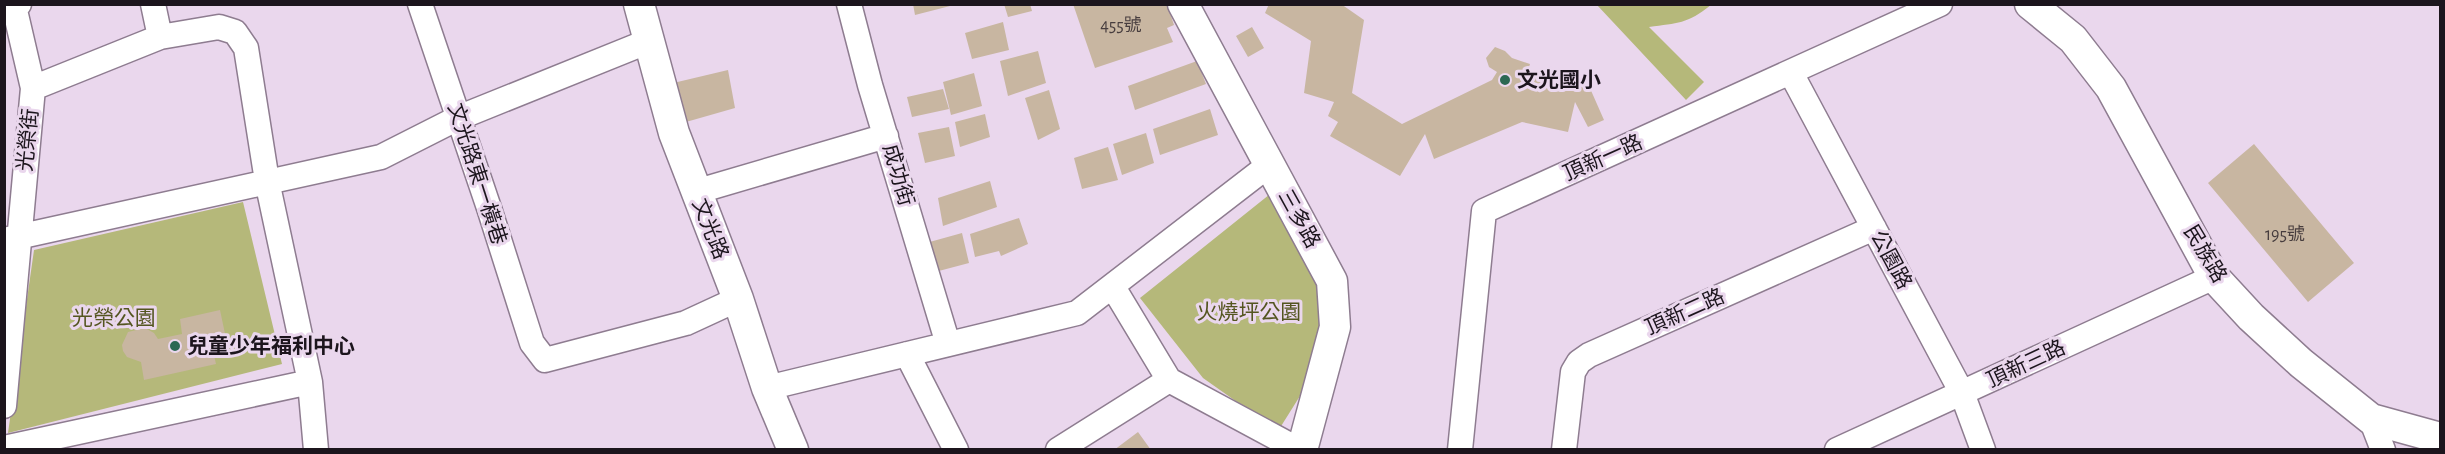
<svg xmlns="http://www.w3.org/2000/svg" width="2445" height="454" viewBox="0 0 2445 454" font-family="'Alegreya Sans','Noto Sans TC',sans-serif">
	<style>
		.green { fill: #b5b87a }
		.building { fill: #c8b6a1 }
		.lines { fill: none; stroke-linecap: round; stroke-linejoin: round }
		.minor-casing { stroke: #8e7c90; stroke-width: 27 }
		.tertiary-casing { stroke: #8e7c90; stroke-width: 33 }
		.minor { stroke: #fff; stroke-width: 24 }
		.tertiary { stroke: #fff; stroke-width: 30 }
		.poi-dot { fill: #2b6853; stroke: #ead7ed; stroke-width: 2 }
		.labels { text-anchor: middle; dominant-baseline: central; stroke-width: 6; stroke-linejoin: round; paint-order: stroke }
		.number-label { font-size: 18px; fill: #473d3e }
		.poi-label { font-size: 21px; font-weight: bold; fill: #1c151d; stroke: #ead7ed; text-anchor: start }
		.street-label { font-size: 21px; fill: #1c151d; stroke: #ead7ed }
		.park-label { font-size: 21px; fill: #545520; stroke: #ead7ed }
	</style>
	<rect width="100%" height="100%" fill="#ead7ed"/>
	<path class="green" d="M1597,5H1711C1687,24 1678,23 1649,27L1704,82L1686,100Z
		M1274,191L1313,263L1330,320L1305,388L1278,431L1203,378L1140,298Z
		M243,202L282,364L8,433L34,250Z"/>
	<path class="building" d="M913,4H954V5L915,15Z
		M1004,4H1030L1032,11L1008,17Z
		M1073,4H1167L1174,25L1167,28L1173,42L1095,68Z
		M1269,4H1341L1364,20L1352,93L1402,124L1492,80L1497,72L1489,67L1486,58L1495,47L1505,51L1512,58L1530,64L1527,73L1578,77L1589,86L1604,120L1588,127L1575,102L1568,132L1522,122L1434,159L1425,134L1400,176L1330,136L1338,122L1328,116L1334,102L1304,93L1311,41L1265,13Z
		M1003,22L1009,50L972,59L965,33Z
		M1252,27L1264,48L1248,57L1236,36Z
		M1038,51L1046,83L1008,96L1000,61Z
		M1197,61L1206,84L1135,110L1128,86Z
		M728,70L735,108L679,124L669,84Z
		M974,73L982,106L951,115L943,82Z
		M943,89L949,109L912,117L907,97Z
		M1049,90L1060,129L1038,140L1025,98Z
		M1210,109L1218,135L1160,155L1153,129Z
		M985,114L990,137L960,147L955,122Z
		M949,127L955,156L925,163L918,133Z
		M1146,133L1154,163L1122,175L1113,144Z
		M2254,144L2354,263L2308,302L2208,183Z
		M1108,147L1118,180L1082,189L1074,158Z
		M990,181L997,207L943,226L938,198Z
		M1019,218L1028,244L1001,256L999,251L975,257L970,234Z
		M962,233L969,263L935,272L926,243Z
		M220,310L228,348L213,351L216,364L144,380L141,362L127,357L123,351L122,345L128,332L145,328L154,333L158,339L182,334L180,319Z
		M1138,432L1151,450H1114Z"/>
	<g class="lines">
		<g class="minor-casing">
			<path id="minor" d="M153,4L160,37
				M420,4L489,208L532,343L545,360L686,323L738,299
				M849,4L870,85L948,344
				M1791,73L1962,393L1983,450
				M33,88L160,37L219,27L235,32L246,48L267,181L310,382L316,450
				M695,192L886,136
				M4,240L381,157L458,118L649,41
				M1113,287L1169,380L1299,450
				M907,354L956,450
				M767,388L1077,313L1269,165
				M4,406L33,88L14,6L19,4
				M2371,419L2383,450
				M4,448L310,382
				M1058,450L1169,380
				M1460,450L1484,211L1940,4
				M1564,450L1573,372L1579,362L1589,355L1874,228
				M1837,450L2214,277"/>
		</g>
		<g class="tertiary-casing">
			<path id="tertiary" d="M639,4L674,133L738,299L767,388L793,450
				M1183,4L1332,281L1335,327L1302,450
				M2030,4L2073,39L2111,88L2214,277L2251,317L2301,363L2371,419L2440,438"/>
		</g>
		<use href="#minor" class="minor"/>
		<use href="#tertiary" class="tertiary"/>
	</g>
	<g class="poi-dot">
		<circle cx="1505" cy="80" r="6"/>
		<circle cx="175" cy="346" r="6"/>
	</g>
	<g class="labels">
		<g class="number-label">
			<text x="1121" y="26">455號</text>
			<text x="2285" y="235">195號</text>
		</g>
		<g class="poi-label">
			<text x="1517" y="80">文光國小</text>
			<text x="187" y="346">兒童少年福利中心</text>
		</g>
		<g class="street-label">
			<text transform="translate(28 140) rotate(-84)">光榮街</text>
			<text transform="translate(1603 158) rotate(-24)">頂新一路</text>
			<text transform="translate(477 174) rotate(72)">文光路東一橫巷</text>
			<text transform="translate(898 175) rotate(74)">成功街</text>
			<text transform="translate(1299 219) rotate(61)">三多路</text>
			<text transform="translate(710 229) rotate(68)">文光路</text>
			<text transform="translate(2205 254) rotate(59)">民族路</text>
			<text transform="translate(1891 260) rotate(62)">公園路</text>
			<text transform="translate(1685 312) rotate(-24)">頂新二路</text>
			<text transform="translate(2026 364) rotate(-25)">頂新三路</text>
		</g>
		<g class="park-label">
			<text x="1249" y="312">火燒坪公園</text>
			<text x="114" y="318">光榮公園</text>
		</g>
	</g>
	<rect width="2445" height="454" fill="none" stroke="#1c151d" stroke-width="12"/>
</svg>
